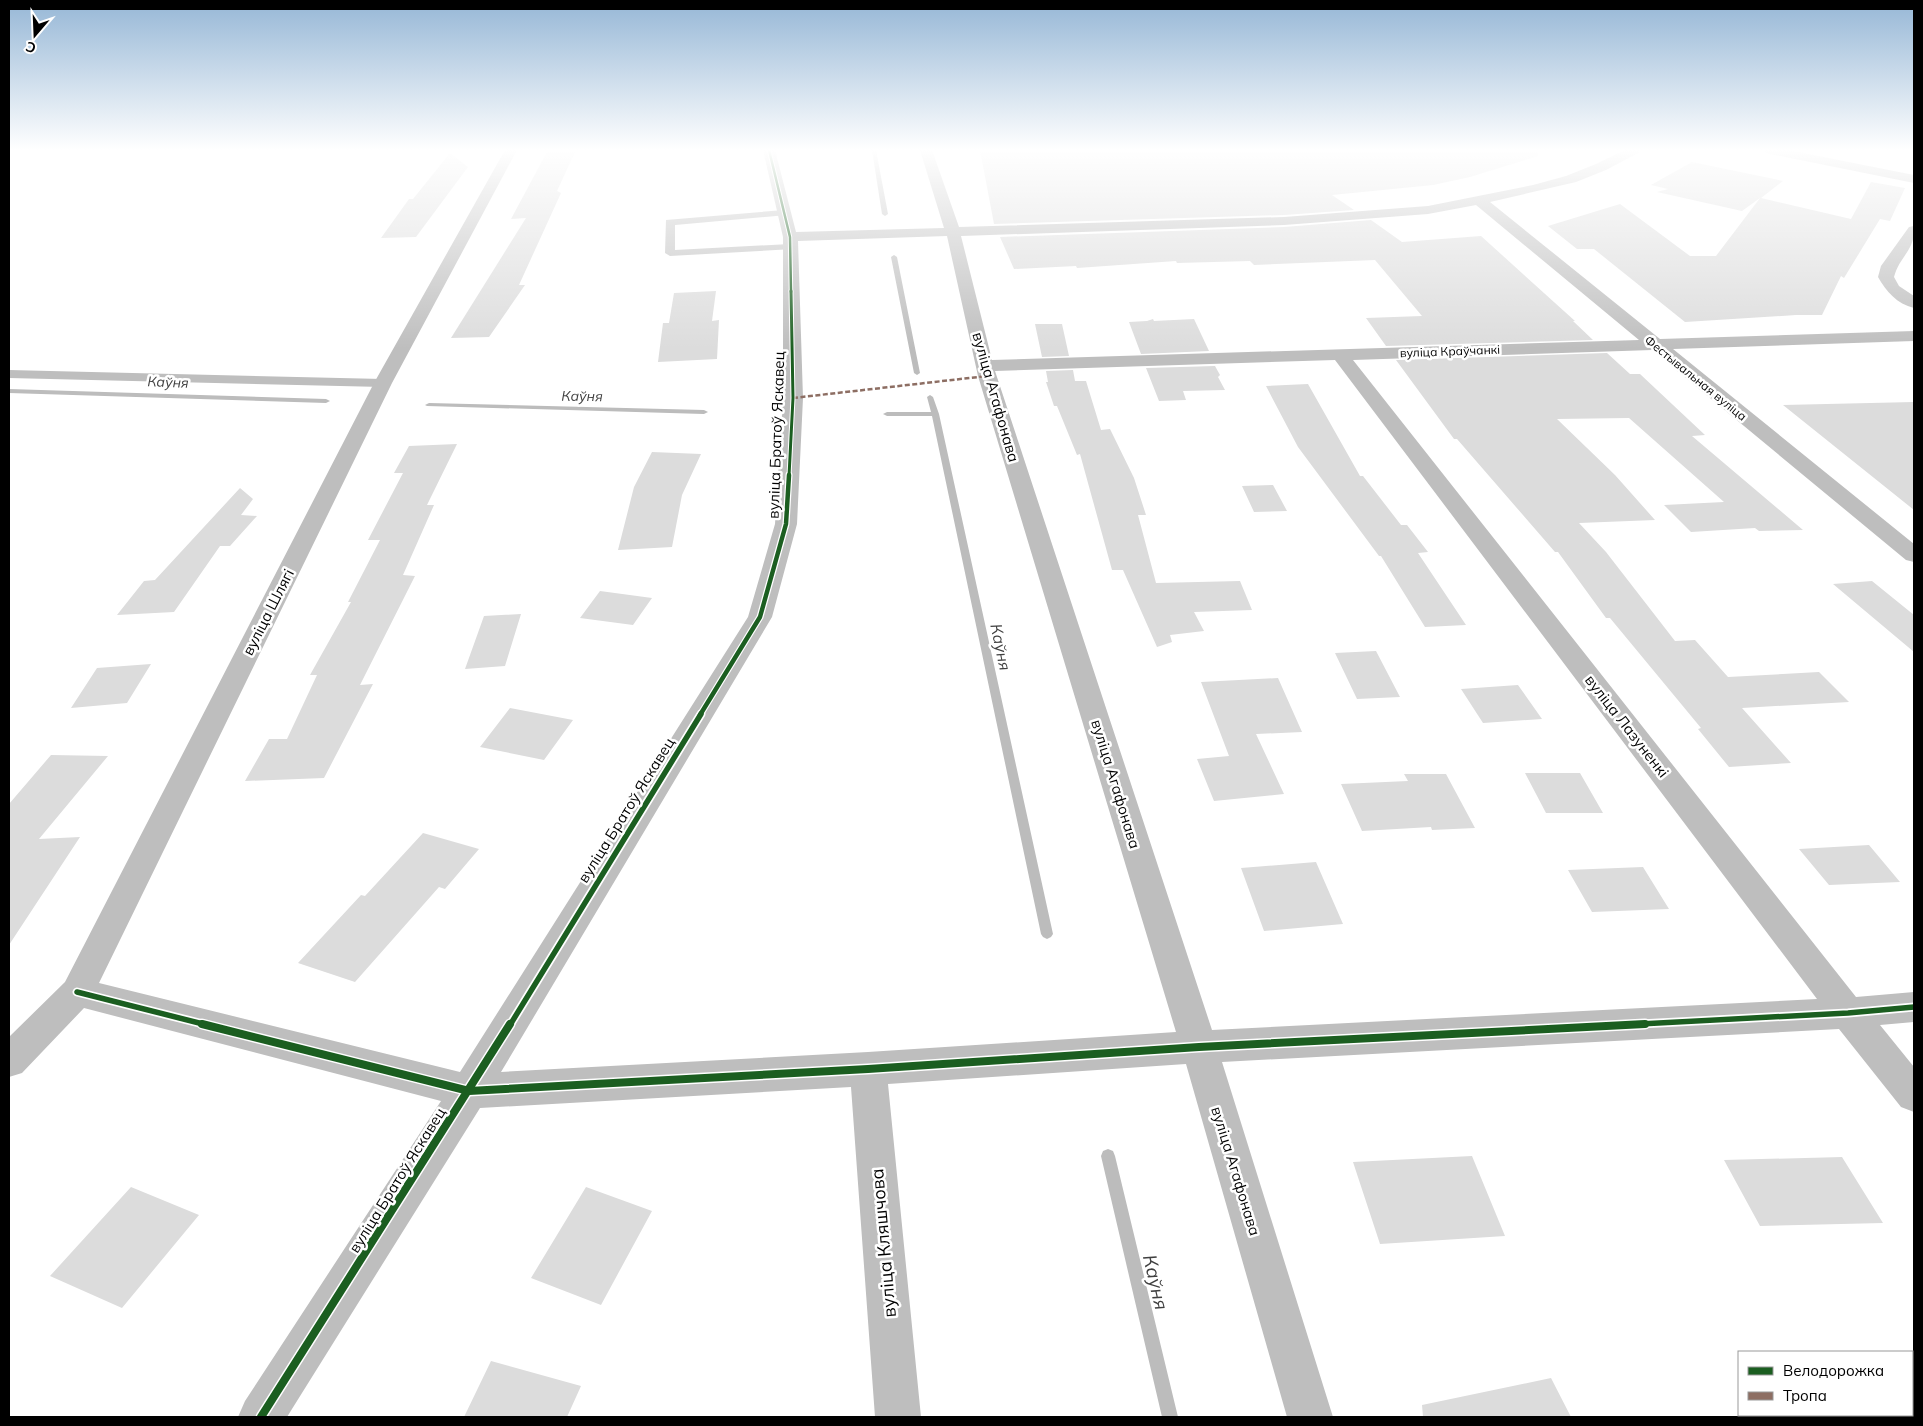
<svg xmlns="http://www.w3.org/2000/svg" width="1923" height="1426" viewBox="0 0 1923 1426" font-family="Mulish,sans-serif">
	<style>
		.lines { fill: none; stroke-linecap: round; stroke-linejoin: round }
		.stream { fill: #bcbcbc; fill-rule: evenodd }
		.building { fill: #dcdcdc }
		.lane { fill: #bebebe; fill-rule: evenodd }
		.street { fill: #bebebe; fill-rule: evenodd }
		.quiet { stroke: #8d6e63; stroke-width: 2.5; stroke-dasharray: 5 2.5; stroke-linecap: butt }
		.cycleway-far4-casing { stroke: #fff; stroke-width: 4.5 }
		.cycleway-far3-casing { stroke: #fff; stroke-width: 5 }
		.cycleway-far2-casing { stroke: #fff; stroke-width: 7 }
		.cycleway-far1-casing { stroke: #fff; stroke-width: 9 }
		.cycleway-casing { stroke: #fff; stroke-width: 11 }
		.cycleway-far4 { stroke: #1b5e20; stroke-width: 2.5 }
		.cycleway-far3 { stroke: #1b5e20; stroke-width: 3 }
		.cycleway-far2 { stroke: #1b5e20; stroke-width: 4.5 }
		.cycleway-far1 { stroke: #1b5e20; stroke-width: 5.5 }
		.cycleway { stroke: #1b5e20; stroke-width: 8 }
		.labels { text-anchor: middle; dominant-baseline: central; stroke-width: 5; stroke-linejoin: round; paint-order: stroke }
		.far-street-label { font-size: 12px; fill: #000; stroke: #fff }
		.far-water-label { font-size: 14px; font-style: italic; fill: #404040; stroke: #fff }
		.street-label { font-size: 15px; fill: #000; stroke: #fff }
		.water-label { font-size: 16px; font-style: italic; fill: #404040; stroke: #fff }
		.near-street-label { font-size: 18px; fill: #000; stroke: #fff }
		.near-water-label { font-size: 19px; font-style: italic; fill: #404040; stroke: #fff }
	</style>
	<rect width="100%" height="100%" fill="#fff"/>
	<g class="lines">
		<path class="stream" d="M872,150H876L888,214L885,216L882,214Z
			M894,255L897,257L920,373L917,375L914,373L891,257Z
			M9,389L326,399L330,401L326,403L9,393Z
			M930,395L933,397L939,414L1053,934L1051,937L1047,939L1043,937L1041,934L932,416H887L883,414L887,412H931L927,397Z
			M429,403L704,410L708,412L704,414L427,406L425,405Z
			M1108,1149L1113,1151L1115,1156L1178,1417H1162L1101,1156L1103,1151Z"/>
	</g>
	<path class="building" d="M548,150H576L557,191L561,193L519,285H525L489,337L451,338L526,218L511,219Z
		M980,150H1537L1538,156L1470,177L1433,185L1332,195L1354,210L1284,215L994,224Z
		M450,153L468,167L416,237L381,238L409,199H413Z
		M1692,162L1783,181L1761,198L1851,219L1871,182L1905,188L1890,221L1880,219L1844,278L1841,276L1822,315H1796L1685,322L1594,249H1577L1548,226L1620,204L1690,256H1716L1760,198L1742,211L1657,192L1668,189L1651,185Z
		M1371,220L1402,242L1481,236L1575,321H1573L1593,340L1386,346L1366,318L1422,316L1375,260L1254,265L1250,261L1177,263L1176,261L1077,268L1076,266L1014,269L1000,237L1284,227Z
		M716,291L712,321L719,320L717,359L658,362L663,323H669L674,293Z
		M1153,319L1154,321L1194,319L1209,351L1141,354L1129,322L1147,321Z
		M1035,324H1062L1069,356L1042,357Z
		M1607,353L1630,374H1640L1705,435L1692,436L1803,530L1759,531L1755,528L1691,532L1664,505L1724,502L1629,418L1557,419L1615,475L1655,520L1579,523L1606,552L1675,641L1695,640L1728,677L1819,672L1849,702L1742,708L1791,763L1729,767L1698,729L1701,728L1610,618H1606L1558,552H1555L1457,439H1454L1396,360Z
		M1215,366L1220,375L1218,377L1225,390L1183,391L1186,400L1159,401L1146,368Z
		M1073,370L1075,381H1086L1101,430L1110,429L1134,478L1146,515H1138L1156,583L1240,581L1252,610L1194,612L1204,631L1170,635L1172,642L1157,647L1123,570H1112L1080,454L1077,455L1057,406H1054L1046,382H1048L1046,371Z
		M1308,384L1360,476H1363L1401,525H1407L1428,552L1418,553L1466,625L1425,627L1381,556H1379L1298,447L1266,386Z
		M1914,402V510L1783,405Z
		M457,444L427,505H434L403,575L415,576L360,685L373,684L324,778L245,781L269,739H287L317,675H310L351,602H348L380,540H368L403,473H394L409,446Z
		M652,452L701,454L682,495L672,547L618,550L634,487Z
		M1273,485L1287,511L1254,512L1242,486Z
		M240,488L253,499L241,515L257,516L230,546H220L174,612L117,615L144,581L155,580Z
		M1872,581L1914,615V652L1833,584Z
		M600,591L652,598L633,625L580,618Z
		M521,614L505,666L465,669L484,616Z
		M1376,651L1400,697L1357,699L1335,653Z
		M151,664L127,703L71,708L97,668Z
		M1278,678L1302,732L1256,734L1284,794L1214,801L1197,759L1229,756L1201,682Z
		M1518,685L1542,719L1483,723L1461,689Z
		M510,708L573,720L544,760L480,747Z
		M51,755L108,756L39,839L80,837L9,945V804Z
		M1525,773H1580L1603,813H1546Z
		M1404,774H1446L1475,828L1432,830L1431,827L1362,831L1341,784L1408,781Z
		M423,833L479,849L445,889L439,887L355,982L298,963L361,895L365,896Z
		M1869,845L1900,882L1829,885L1799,849Z
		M1316,862L1343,924L1264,931L1241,868Z
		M1643,867L1669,909L1592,912L1568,870Z
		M1472,1156L1505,1236L1380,1244L1353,1162Z
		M1842,1157L1883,1223L1760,1226L1724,1160Z
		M131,1187L199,1215L122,1308L50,1276Z
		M586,1187L652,1211L601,1305L531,1278Z
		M491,1361L581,1386L567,1417H464Z
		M1551,1378L1571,1417H1423L1422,1405Z"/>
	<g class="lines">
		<path class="lane" d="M784,210L787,211V215L675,225V250L790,244L794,245L795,247L794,249L670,256L665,253L666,220Z
			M9,370L383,379L389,383L383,387L9,378Z"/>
		<path class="street" d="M505,150H517L392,383L99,983L460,1072L748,617L775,524L783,398V237L763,150H775L796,232L944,228L920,150H932L959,227L1284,217L1428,206L1533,185L1566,176L1596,164L1625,150H1640L1638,153L1606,170L1576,182L1490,202L1660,339L1914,331V341L1673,349L1914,544V562L1906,560L1652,350L1353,360L1856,997L1914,992V1022L1880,1025L1914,1067V1112L1901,1107L1839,1029L1222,1062L1333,1417H1287L1186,1064L888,1084L921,1417H875L851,1087L480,1108L287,1417H238L245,1401L441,1101L84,1008L22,1073L9,1077V1037L65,982L374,383ZM1476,205L1639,340L992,360L961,236L1284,225L1428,214ZM947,236L978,376L1176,1032L868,1052L501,1072L772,617L797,524L803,398L798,241ZM1335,360L1817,999L1212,1030L995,371Z
			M1764,150H1788L1914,175V183L1770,154L1766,153Z
			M1914,226C1916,250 1900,255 1894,277L1899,286L1914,296V308C1897,304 1886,291 1878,277L1881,266L1909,227Z"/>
		<path class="quiet" d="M793,398L987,376"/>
		<g class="cycleway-far4-casing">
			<path id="cycleway-far4" d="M769,150L790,237L791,292"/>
		</g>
		<g class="cycleway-far3-casing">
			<path id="cycleway-far3" d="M789,476L793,398L791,291"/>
		</g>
		<g class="cycleway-far2-casing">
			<path id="cycleway-far2" d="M700,715L760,617L786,524L789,475"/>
		</g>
		<g class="cycleway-far1-casing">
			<path id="cycleway-far1" d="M77,992L207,1025
				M510,1025L701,714
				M1621,1025L1848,1013L1914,1007"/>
		</g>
		<g class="cycleway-casing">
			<path id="cycleway" d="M202,1024L469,1091L868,1069L1199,1047L1645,1024
				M261,1417L510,1024"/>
		</g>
		<use href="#cycleway-far4" class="cycleway-far4"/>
		<use href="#cycleway-far3" class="cycleway-far3"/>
		<use href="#cycleway-far2" class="cycleway-far2"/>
		<use href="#cycleway-far1" class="cycleway-far1"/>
		<use href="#cycleway" class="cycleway"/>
	</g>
	<linearGradient id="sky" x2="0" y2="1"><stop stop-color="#96b7d6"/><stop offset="0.43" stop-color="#fff"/><stop offset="1" stop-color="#fff" stop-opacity="0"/></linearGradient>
	<rect width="1923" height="349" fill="url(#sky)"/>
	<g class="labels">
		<g class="far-street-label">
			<text transform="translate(1450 351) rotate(-2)">вуліца Краўчанкі</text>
			<text transform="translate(1696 378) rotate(39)">Фестывальная вуліца</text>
		</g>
		<g class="far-water-label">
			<text transform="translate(168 382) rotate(2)">Каўня</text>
			<text transform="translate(582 396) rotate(1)">Каўня</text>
		</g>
		<g class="street-label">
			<text transform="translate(996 397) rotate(74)">вуліца Агафонава</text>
			<text transform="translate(776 435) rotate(-88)">вуліца Братоў Яскавец</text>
			<text transform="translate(268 612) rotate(-63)">вуліца Шлягі</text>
			<text transform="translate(1627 726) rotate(52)">вуліца Лазуненкі</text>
			<text transform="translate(1116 784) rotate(73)">вуліца Агафонава</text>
			<text transform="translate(626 810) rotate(-58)">вуліца Братоў Яскавец</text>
			<text transform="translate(1236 1171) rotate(73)">вуліца Агафонава</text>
			<text transform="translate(397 1180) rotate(-58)">вуліца Братоў Яскавец</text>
		</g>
		<g class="water-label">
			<text transform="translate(1001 647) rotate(78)">Каўня</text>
		</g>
		<g class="near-street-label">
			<text transform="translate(883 1243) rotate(-95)">вуліца Кляшчова</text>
		</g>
		<g class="near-water-label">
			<text transform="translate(1156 1282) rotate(77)">Каўня</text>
		</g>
	</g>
	<rect width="1923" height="1426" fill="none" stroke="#000000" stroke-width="20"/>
	<rect x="1738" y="1351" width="175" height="65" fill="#ffffff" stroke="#999999"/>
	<rect x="1748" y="1367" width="25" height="8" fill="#1b5e20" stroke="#999999"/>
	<text x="1783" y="1376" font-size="15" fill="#000000">Велодорожка</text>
	<rect x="1748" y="1392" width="25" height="8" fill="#8d6e63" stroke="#999999"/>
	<text x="1783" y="1401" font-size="15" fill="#000000">Тропа</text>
	<g transform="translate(35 35) rotate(199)" stroke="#ffffff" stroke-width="4" paint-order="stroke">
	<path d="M0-4L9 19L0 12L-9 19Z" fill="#000000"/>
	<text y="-8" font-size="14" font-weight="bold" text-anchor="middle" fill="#000000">С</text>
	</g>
</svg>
